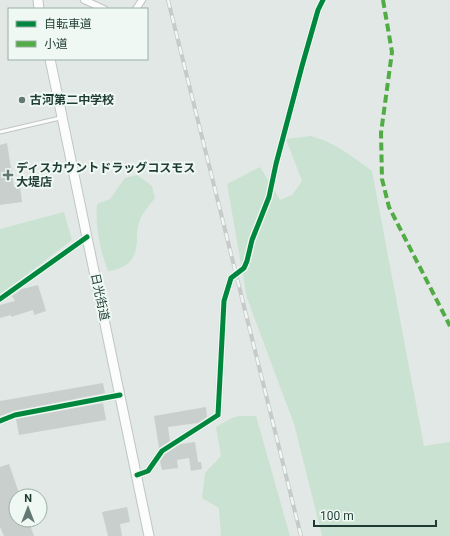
<svg xmlns="http://www.w3.org/2000/svg" width="450" height="536" viewBox="0 0 450 536" font-family="Roboto,'Noto Sans JP',sans-serif">
	<style>
		.green { fill: #cae2d1 }
		.building { fill: #c9cfcc }
		.lines { fill: none; stroke-linecap: round; stroke-linejoin: round }
		.service-casing { stroke: #bfc5c2; stroke-width: 5 }
		.minor-casing { stroke: #bfc5c2; stroke-width: 8 }
		.secondary-casing { stroke: #bec6c3; stroke-width: 11 }
		.service { stroke: #fbfcfb; stroke-width: 3 }
		.minor { stroke: #fbfcfb; stroke-width: 6 }
		.secondary { stroke: #fbfcfb; stroke-width: 9 }
		.rail-casing { stroke: #c6cac9; stroke-width: 4 }
		.rail { stroke: #eff8f3; stroke-width: 2.5; stroke-dasharray: 8; stroke-linecap: butt }
		.quiet { stroke: #52ac45; stroke-width: 4; stroke-dasharray: 8 4; stroke-linecap: butt }
		.cycleway-casing { stroke: #eff8f3; stroke-width: 8 }
		.cycleway { stroke: #00873e; stroke-width: 5 }
		.poi-dot { fill: #637872; stroke: #eff8f3; stroke-width: 1.5 }
		.labels { text-anchor: middle; dominant-baseline: central; stroke-width: 4; stroke-linejoin: round; paint-order: stroke }
		.poi-label { font-size: 12px; font-weight: bold; fill: #1f3c34; stroke: #eff8f3; text-anchor: start }
		.street-label { font-size: 12px; fill: #1f3c34; stroke: #eff8f3 }
	</style>
	<rect width="100%" height="100%" fill="#e2e8e5"/>
	<path class="green" d="M311,136C334,142 353,157 372,171L424,446L450,442V536H322L294,424L247,298L227,184L260,167L280,200L292,195L302,181L286,139Z
		M137,175L152,186L155,198C148,207 140,215 138,227C136,234 138,241 136,248C134,263 121,270 108,271C100,250 95,227 97,204L110,199L125,178Z
		M64,212L72,240L0,295V229Z
		M239,416H256L290,536H221L219,508L202,498L205,473L221,456L216,427L232,418Z"/>
	<path class="building" d="M7,143L14,187L20,186L22,202L0,205V145Z
		M38,285L46,311L34,315L33,310L11,317V315L0,318V305L15,301L12,296L22,289Z
		M103,383L105,393L14,411L0,416V401Z
		M103,403L106,420L19,435L16,419Z
		M206,407L207,417L198,423L168,427L170,441L159,448L154,416Z
		M195,442L198,462H201L202,469L191,471L189,458L177,460L178,468L162,470L160,461L165,454L181,444Z
		M9,464L20,496H16V520H28L34,536H4L0,527V467Z
		M127,507L130,522L120,524L122,536H108L102,512Z"/>
	<g class="lines">
		<g class="service-casing">
			<path id="service" d="M0,132L60,118"/>
		</g>
		<g class="minor-casing">
			<path id="minor" d="M84,0L104,9
				M136,9L142,0
				M0,299L87,237
				M0,421L15,415L120,395
				M137,475L148,471L162,451L218,415L224,301L231,278L244,268L247,261L252,240L269,197L276,164L302,66L318,10L323,0"/>
		</g>
		<g class="secondary-casing">
			<path id="secondary" d="M38,0L39,9
				M50,59L149,536"/>
		</g>
		<use href="#service" class="service"/>
		<use href="#minor" class="minor"/>
		<use href="#secondary" class="secondary"/>
		<g class="rail-casing">
			<path id="rail" d="M168,0L301,536"/>
		</g>
		<use href="#rail" class="rail"/>
		<path class="quiet" d="M383,0L392,52L381,133L382,179L389,207L450,326"/>
		<g class="cycleway-casing">
			<path id="cycleway" d="M0,299L87,237
				M0,421L15,415L120,395
				M137,475L148,471L162,451L218,415L224,301L231,278L244,268L247,261L252,240L269,197L276,164L302,66L318,10L323,0"/>
		</g>
		<use href="#cycleway" class="cycleway"/>
	</g>
	<g class="poi-dot">
		<circle cx="22" cy="100" r="4"/>
		<path d="M6 169h4v4h4v4h-4v4h-4v-4h-4v-4h4z"/>
	</g>
	<g class="labels">
		<g class="poi-label">
			<text x="30" y="100">古河第二中学校</text>
			<text x="16" y="168">ディスカウントドラッグコスモス<tspan x="16" dy="14">大堤店</tspan></text>
		</g>
		<g class="street-label">
			<text transform="translate(100 297) rotate(78)">日光街道</text>
		</g>
	</g>
	<rect x="8" y="8" width="140" height="52" fill="#eff8f3" stroke="#9cada7"/>
	<rect x="16" y="21" width="20" height="6" fill="#00873e" stroke="#9cada7"/>
	<text x="44" y="28" font-size="12" fill="#1f3c34">自転車道</text>
	<rect x="16" y="41" width="20" height="6" fill="#52ac45" stroke="#9cada7"/>
	<text x="44" y="48" font-size="12" fill="#1f3c34">小道</text>
	<g transform="translate(28 508)"><circle r="19" fill="#eff8f3" stroke="#9cada7"/>
	<path d="M0-3L7 15L0 10L-7 15Z" fill="#637872"/>
	<text y="-6" font-size="11" font-weight="bold" text-anchor="middle" fill="#1f3c34">N</text>
	</g>
	<path d="M314 520v6h122v-6" fill="none" stroke="#1f3c34" stroke-width="2"/>
	<text x="320" y="520" font-size="12" fill="#1f3c34" stroke="#eff8f3" stroke-width="3" paint-order="stroke">100 m</text>
</svg>
